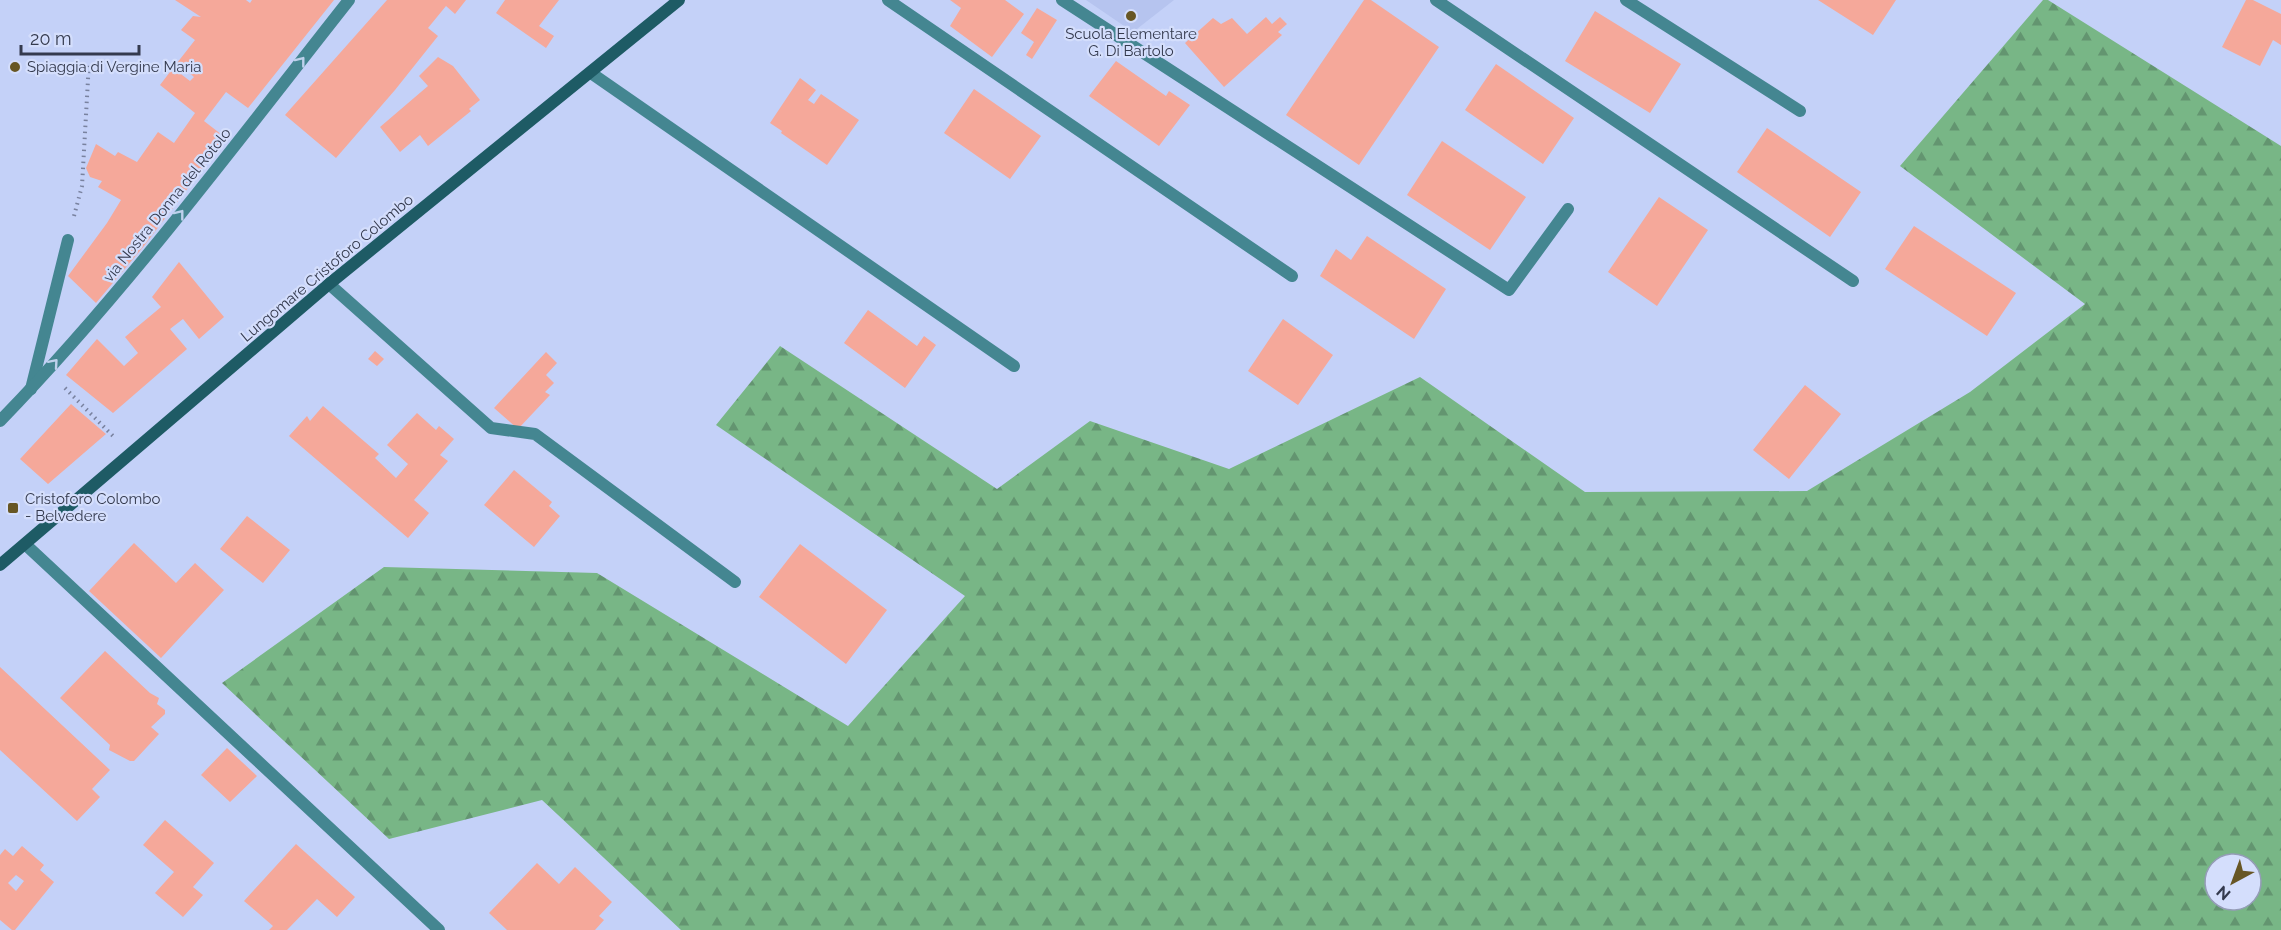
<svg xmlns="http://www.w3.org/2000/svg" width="2281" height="930" viewBox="0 0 2281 930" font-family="Raleway,sans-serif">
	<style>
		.built { fill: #b6c4ef }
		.forest { fill: url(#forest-firs); fill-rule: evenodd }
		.building { fill: #f5a89a; fill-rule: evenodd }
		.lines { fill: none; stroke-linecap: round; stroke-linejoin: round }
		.path { stroke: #79829f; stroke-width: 4; stroke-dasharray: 1.5 4.5; stroke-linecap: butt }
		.service { stroke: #448691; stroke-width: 12 }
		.minor { stroke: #448691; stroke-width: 12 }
		.secondary { stroke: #1e5b65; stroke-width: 12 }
		.oneway { stroke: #bed1ec }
		.poi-dot { fill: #675624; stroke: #d4defc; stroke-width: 2 }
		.labels { text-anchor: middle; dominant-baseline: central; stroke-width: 4.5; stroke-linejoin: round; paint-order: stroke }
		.poi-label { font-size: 15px; fill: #343a4e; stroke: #d4defc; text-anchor: start }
		.street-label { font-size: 15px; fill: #343a4e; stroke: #d4defc }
	</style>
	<defs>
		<pattern id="forest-firs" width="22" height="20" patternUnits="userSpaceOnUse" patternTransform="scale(1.5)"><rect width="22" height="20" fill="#78b686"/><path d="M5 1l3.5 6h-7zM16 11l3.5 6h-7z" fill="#639570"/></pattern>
	</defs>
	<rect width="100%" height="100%" fill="#c4d1f8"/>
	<path class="built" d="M1086,0H1174L1133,32Z"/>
	<path class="forest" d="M2043,0H2048L2281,146V930H681L542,800L389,839L222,683L384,567L597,573L848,726L965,596L716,425L780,346L997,489L1090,421L1229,469L1420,377L1585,492L1807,491L1970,392L2085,304L1900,166ZM2215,864H2251V900H2215Z"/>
	<path class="building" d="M175,0H246L250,3L252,0H334L248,108L226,92L204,121L226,138L144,246L96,303L68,276L107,223L121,200L98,187L102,181L90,177L86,168L96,144L115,156L118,152L137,162L158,132L174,143L195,113L160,85L173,68L190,81L194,77L177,63L195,40L181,30L193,16L201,17Z
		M387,0H466L455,14L446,6L428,28L438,36L395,90L336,158L285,115Z
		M505,0H559L539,26L554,36L546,48L496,13Z
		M950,0H1005L1024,14L992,57L950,26L961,8Z
		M1364,0H1371L1439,47L1359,165L1286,115Z
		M1818,0H1896L1873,35Z
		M2246,0H2253L2281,14V45L2273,40L2260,66L2222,47Z
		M1037,8L1057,20L1032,59L1026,55L1034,42L1021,33Z
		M1595,11L1681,64L1650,113L1565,61Z
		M1266,17L1272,24L1280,17L1287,24L1278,32L1282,35L1224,87L1185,43L1213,18L1221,24L1232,18L1247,34Z
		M438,57L453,66L480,100L469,109L471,111L428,146L420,135L400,152L380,127L428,86L419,76Z
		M1116,61L1166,96L1169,91L1190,105L1159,146L1089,96Z
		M1496,64L1574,118L1543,164L1465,110Z
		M800,78L816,90L808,100L814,104L821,94L859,120L827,165L781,133L782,131L770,123Z
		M974,89L1041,136L1010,179L944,133Z
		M1767,128L1861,192L1830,237L1737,172Z
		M1442,141L1526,197L1490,250L1407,195Z
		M1659,197L1708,230L1657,306L1608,272Z
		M1914,226L2016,293L1987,336L1885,269Z
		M1367,236L1446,289L1414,339L1320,276L1336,249L1351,260Z
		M179,262L224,317L199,339L183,319L170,329L187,349L113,413L66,375L97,339L124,366L138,353L125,337L161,307L152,297Z
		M868,310L917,346L924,336L936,345L905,388L844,343Z
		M1283,319L1333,355L1298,405L1248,371Z
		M375,351L384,359L377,366L368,359Z
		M546,352L557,363L546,375L554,383L545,392L550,395L518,429L494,408Z
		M1805,385L1841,414L1789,479L1753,450Z
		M71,404L106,434L48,484L20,459Z
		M323,406L379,454L375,458L396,478L408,464L387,445L417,413L436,430L439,426L454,439L440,455L448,461L414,500L429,513L408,538L289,436L307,416L310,421Z
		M514,470L552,502L549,506L560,516L534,547L484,505Z
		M247,516L290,550L263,583L220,549Z
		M134,543L176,583L195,563L224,590L161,658L89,591Z
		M800,544L887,610L846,664L759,597Z
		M105,651L150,693L159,698L157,704L165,710V714L151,727L159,734L134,761H130L109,750L110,745L60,698Z
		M0,667L110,770L92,789L100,797L77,821L0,750Z
		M227,748L257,776L230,802L201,775Z
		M165,820L214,863L193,887L203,895L183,917L155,893L174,872L143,845Z
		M296,844L355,897L337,917L317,899L287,930H269L273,926L244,901Z
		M22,846L44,865L40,870L54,882L15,930H12L0,920V855L5,849L13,856ZM16,875L24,881L16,891L8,883Z
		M537,863L559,884L575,867L612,902L599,916L604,920L595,930H507L489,913Z"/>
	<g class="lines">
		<path class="path" d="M74,216L82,186L89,62
			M65,388L113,436"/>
		<path class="service" d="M888,0L1292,276
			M1062,0L1509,290L1568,209
			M1436,0L1853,281
			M1626,0L1800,111
			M591,73L1014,366
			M329,284L491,428L535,434L735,582
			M31,389L68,240
			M26,545L439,930"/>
		<path class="minor" d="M0,421C127,290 236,143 349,0"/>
		<path class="secondary" d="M0,565L329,284L679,0"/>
	</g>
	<defs><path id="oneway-chevron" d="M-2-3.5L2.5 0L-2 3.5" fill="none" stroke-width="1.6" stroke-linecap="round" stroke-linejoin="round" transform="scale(1.5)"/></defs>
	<g class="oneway">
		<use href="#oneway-chevron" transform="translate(301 61) rotate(-52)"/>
		<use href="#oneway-chevron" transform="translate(180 214) rotate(-52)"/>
		<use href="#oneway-chevron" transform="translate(54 363) rotate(-49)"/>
	</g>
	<g class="poi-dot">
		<circle cx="1131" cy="16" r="6"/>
		<circle cx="15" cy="67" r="6"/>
		<rect x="7" y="502" width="12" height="12" rx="3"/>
	</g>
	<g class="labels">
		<g class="poi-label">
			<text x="1131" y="34" text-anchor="middle">Scuola Elementare<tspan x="1131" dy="17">G. Di Bartolo</tspan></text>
			<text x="27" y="67">Spiaggia di Vergine Maria</text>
			<text x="25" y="499">Cristoforo Colombo<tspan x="25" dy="17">- Belvedere</tspan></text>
		</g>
		<g class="street-label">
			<text transform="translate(167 205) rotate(-51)">via Nostra Donna del Rotolo</text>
			<text transform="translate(327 268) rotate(-40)">Lungomare Cristoforo Colombo</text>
		</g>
	</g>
	<g transform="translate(2233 882) rotate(221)"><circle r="28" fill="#d4defc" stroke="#949cb6" stroke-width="1.5"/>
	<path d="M0-4.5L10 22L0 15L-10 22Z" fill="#675624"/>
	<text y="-9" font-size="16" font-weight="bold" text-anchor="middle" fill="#343a4e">N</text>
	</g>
	<path d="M21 45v9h118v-9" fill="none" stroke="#343a4e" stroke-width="3"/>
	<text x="30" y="45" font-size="18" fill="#343a4e" stroke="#d4defc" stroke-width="4.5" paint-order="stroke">20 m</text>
</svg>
